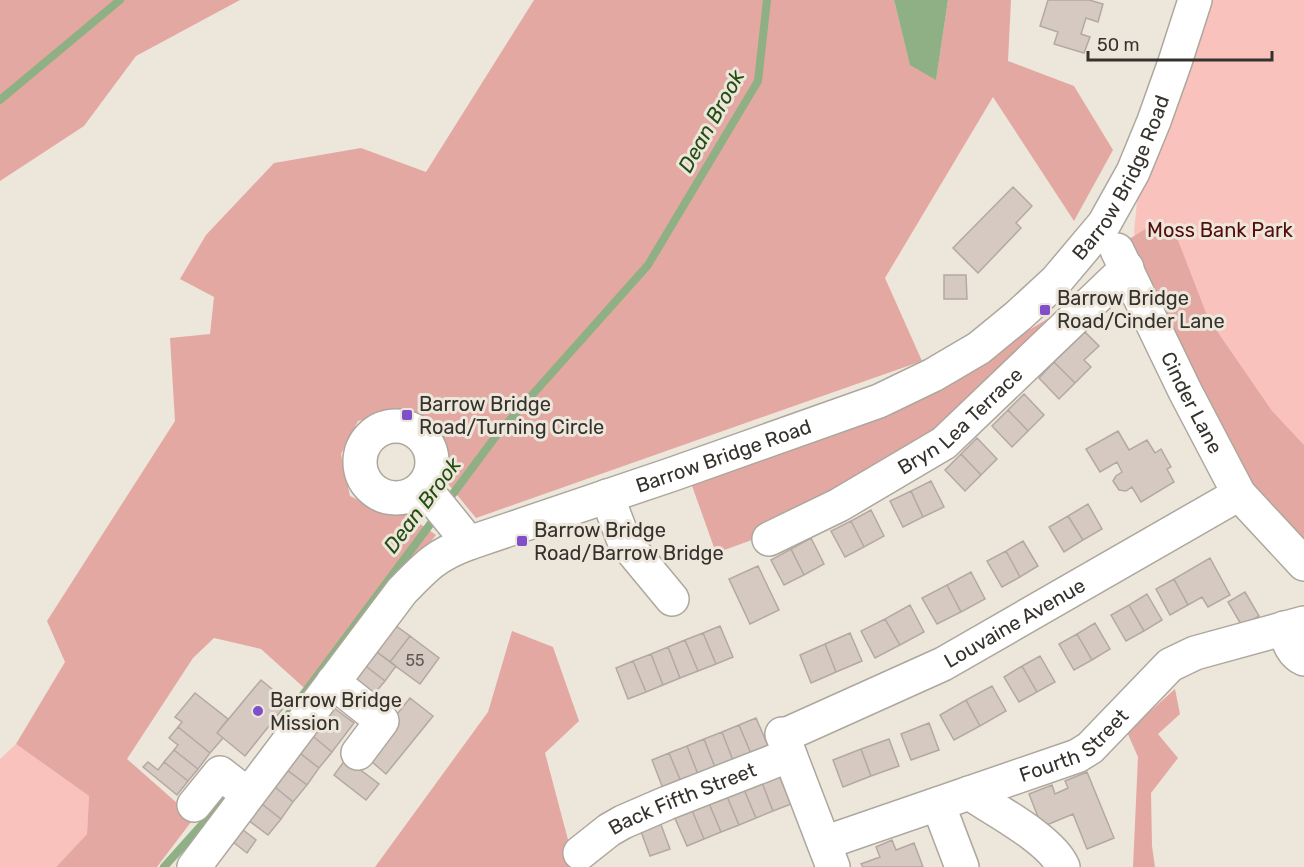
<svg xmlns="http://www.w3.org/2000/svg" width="1304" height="867" viewBox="0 0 1304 867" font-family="Rubik,sans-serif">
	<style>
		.green { fill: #fac2bc }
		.forest { fill: #e4a8a2 }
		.water { fill: #8eb084 }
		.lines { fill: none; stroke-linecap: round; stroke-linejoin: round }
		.stream { stroke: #8eb084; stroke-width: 8 }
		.building { fill: #d5c9c2; stroke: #b4a9a2; stroke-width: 1.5 }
		.minor-casing { stroke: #ada79d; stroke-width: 36 }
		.minor { stroke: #fff; stroke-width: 33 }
		.poi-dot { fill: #814fc8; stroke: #ede6db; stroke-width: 2 }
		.labels { text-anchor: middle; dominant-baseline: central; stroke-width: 6; stroke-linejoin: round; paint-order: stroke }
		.number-label { font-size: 16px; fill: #5d5853 }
		.street-label { font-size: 20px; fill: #35322e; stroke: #ede6db }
		.park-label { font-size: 20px; fill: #540d0f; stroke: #ede6db }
		.poi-label { font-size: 20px; fill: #35322e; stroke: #ede6db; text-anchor: start }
		.water-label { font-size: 21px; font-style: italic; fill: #224e11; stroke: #ede6db }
	</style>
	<rect width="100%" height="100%" fill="#ede6db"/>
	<path class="green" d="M1209,0H1304V548L1139,259L1134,231L1137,202L1148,176Z
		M16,744L89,796L87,834L56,867H0V759Z"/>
	<path class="forest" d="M0,0H240L136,56L84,126L0,181Z
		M534,0H894L910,64L936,79L948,0H1011L1008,61L1074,86L1113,150L1074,221L993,97L885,278L922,361L476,518L448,484L441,447L424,421L393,413L358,421L341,454L350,496L381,511L406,514L436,535L311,694L261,649L214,638L193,658L127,759L194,818L157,867H56L87,834L89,796L16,744L65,662L47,621L175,421L170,338L210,334L214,297L180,279L206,235L274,163L361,148L426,172Z
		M1152,225L1174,230L1208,318L1272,411L1304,445V554L1239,494L1116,247Z
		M1059,312L949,422L760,537L716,553L691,483L1007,343Z
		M512,631L553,647L579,721L545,753L571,851L568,867H375L488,712Z
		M1175,689L1180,714L1158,734L1178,758L1151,793L1152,846L1155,867H1133L1138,757L1127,732Z"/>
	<path class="water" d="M894,0H948L936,80L910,65Z"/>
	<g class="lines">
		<path class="stream" d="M0,100L120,0
			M446,503L499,432L648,265L758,81L767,0
			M288,715L437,515
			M164,867L225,799"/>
	</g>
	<path class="building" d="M1048,0H1089L1103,4L1098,22L1086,18L1081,34L1090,37L1084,53L1054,44L1058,32L1040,26Z
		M1013,187L1032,206L1016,223L1021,228L978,273L953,248Z
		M944,275H966L967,299H944Z
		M1085,332L1099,346L1084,360L1091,367L1075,383L1054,362Z
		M1054,362L1075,383L1059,399L1039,378Z
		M1024,394L1044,415L1028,431L1008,410Z
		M1008,410L1028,431L1012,447L992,426Z
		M1118,431L1129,450L1147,440L1155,453L1161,449L1171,467L1167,469L1174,482L1141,502L1132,487L1126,491L1119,490L1113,481L1116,476L1122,472L1117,462L1100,472L1086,449Z
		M977,438L997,459L981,475L961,454Z
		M961,454L981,475L965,491L945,470Z
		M931,481L944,507L923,517L911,491Z
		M911,491L923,517L903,527L890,501Z
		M1088,504L1102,529L1083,540L1068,516Z
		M871,510L884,536L864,547L851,521Z
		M1068,516L1083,540L1064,552L1049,527Z
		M851,521L864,547L845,557L831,531Z
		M811,538L824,564L804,575L791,549Z
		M1023,541L1038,566L1020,577L1006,551Z
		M791,549L804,575L784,585L771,560Z
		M1006,551L1020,577L1002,587L987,561Z
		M1210,558L1230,595L1208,607L1202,597L1188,605L1174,579Z
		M758,566L779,610L750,624L729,579Z
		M971,572L985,599L961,612L947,585Z
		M1174,579L1188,605L1170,615L1156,589Z
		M947,585L961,612L937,624L922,598Z
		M1245,592L1259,616L1242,626L1228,602Z
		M1147,594L1162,620L1144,631L1129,605Z
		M910,605L924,632L900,645L885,619Z
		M1129,605L1144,631L1126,641L1111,615Z
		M885,619L900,645L875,658L861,631Z
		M392,623L410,636L390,662L373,649Z
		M1095,623L1110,649L1092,660L1077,634Z
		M720,626L733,657L716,664L703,633Z
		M703,633L716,664L698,671L685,640Z
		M850,633L862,661L836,672L825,644Z
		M1077,634L1092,660L1074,670L1059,644Z
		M410,636L439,658L420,684L390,662Z
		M685,640L698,671L680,678L668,647Z
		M825,644L836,672L811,683L800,655Z
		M668,647L680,678L663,685L651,654Z
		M373,649L396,666L385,681L362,663Z
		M651,654L663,685L646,692L633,661Z
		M1040,656L1055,682L1037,692L1022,666Z
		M633,661L646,692L628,699L616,668Z
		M362,663L385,681L373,695L350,678Z
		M1022,666L1037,692L1019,702L1004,677Z
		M261,680L288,702L245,756L217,733Z
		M992,686L1006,711L980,726L966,700Z
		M195,693L228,719L217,733L223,738L210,753L178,727L182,722L175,717Z
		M410,698L433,716L386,774L364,755Z
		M966,700L980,726L954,740L940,715Z
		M330,705L354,723L332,752L309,733Z
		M756,718L769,748L752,756L739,725Z
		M929,723L939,750L911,760L901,734Z
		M739,725L752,756L734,763L722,732Z
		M178,727L210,753L198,769L174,750L178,745L169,738Z
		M722,732L734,763L716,770L704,739Z
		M309,733L332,752L319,768L296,750Z
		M704,739L716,770L699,777L687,746Z
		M889,739L899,766L871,776L861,749Z
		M687,746L699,777L682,784L669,753Z
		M861,749L871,776L843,787L833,760Z
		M174,750L198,769L188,781L164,762Z
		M296,750L319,768L307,785L283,767Z
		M669,753L682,784L664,791L652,760Z
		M346,759L379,784L366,800L334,775Z
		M148,762L158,770L164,762L188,781L177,795L143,767Z
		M283,767L307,785L293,802L270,783Z
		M1087,772L1114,838L1087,849L1073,814L1042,827L1029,794L1052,785L1055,794L1068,788L1065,781Z
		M778,773L791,804L773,811L761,780Z
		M761,780L773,811L756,818L743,787Z
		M270,783L293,802L281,819L257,800Z
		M743,787L756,818L739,825L726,794Z
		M726,794L739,825L721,832L708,801Z
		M257,800L281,819L268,835L244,817Z
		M708,801L721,832L704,839L691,808Z
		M691,808L704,839L687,846L674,816Z
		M660,822L670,849L650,856L640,829Z
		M238,826L256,840L247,853L228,838Z
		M892,840L896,850L914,843L923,867H863L861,864L880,857L876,847Z"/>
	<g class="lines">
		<g class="minor-casing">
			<g id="minor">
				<path id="s1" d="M1117,250L1185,391L1239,494L1304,564"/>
				<circle cx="396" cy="462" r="36"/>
				<path d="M423,486L469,543"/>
				<path d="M607,496L624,541L672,599"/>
				<path id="s2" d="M769,539L839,505L944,443L1127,268"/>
				<path d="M1284,628C1288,640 1291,653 1304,659"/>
				<path d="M333,682L382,721L358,753"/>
				<path d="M782,734L833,867"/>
				<path id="s3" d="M783,736L943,664L1239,494"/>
				<path d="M969,793C995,810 1052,840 1063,867"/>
				<path d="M938,804L962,867"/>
				<path d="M194,805L220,773L247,794"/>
				<path id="s4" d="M824,843L1077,756L1090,748L1170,665L1195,653L1304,623"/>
				<path id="s5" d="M580,853L609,830L623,822L667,803L790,755"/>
				<path id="s6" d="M194,867L402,591C426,566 436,555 469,543L673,474L879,401L933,375L979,348L1018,316L1056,281L1104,224L1133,172L1154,121L1175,62L1195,0"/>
			</g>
		</g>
		<use href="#minor" class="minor"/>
	</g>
	<g class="poi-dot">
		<rect x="1039" y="304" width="12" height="12" rx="3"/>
		<rect x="401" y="409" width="12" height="12" rx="3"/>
		<rect x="516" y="535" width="12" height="12" rx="3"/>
		<circle cx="258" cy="711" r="6"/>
	</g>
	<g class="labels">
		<g class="number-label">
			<text x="415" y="660">55</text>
		</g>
		<g class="street-label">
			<text stroke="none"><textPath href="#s6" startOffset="1202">Barrow Bridge Road</textPath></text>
			<text stroke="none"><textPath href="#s1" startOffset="170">Cinder Lane</textPath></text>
			<text stroke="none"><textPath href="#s2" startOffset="226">Bryn Lea Terrace</textPath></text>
			<text stroke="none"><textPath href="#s6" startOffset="698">Barrow Bridge Road</textPath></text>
			<text stroke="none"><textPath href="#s3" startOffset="258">Louvaine Avenue</textPath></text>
			<text stroke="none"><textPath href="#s4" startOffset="270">Fourth Street</textPath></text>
			<text stroke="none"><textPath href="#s5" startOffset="117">Back Fifth Street</textPath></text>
		</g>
		<g class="park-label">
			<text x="1220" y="230">Moss Bank Park</text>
		</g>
		<g class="poi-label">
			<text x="1057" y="298">Barrow Bridge<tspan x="1057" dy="23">Road/Cinder Lane</tspan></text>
			<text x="419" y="404">Barrow Bridge<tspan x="419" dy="23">Road/Turning Circle</tspan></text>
			<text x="534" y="530">Barrow Bridge<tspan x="534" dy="23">Road/Barrow Bridge</tspan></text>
			<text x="270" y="700">Barrow Bridge<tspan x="270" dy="23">Mission</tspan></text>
		</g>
		<g class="water-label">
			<text transform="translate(711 121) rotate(-61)">Dean Brook</text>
			<text transform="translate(422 505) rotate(-53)">Dean Brook</text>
		</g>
	</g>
	<path d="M1088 51v9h184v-9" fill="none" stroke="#35322e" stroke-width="3"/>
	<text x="1097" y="51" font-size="18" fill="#35322e" stroke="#ede6db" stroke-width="4.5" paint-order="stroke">50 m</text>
</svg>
